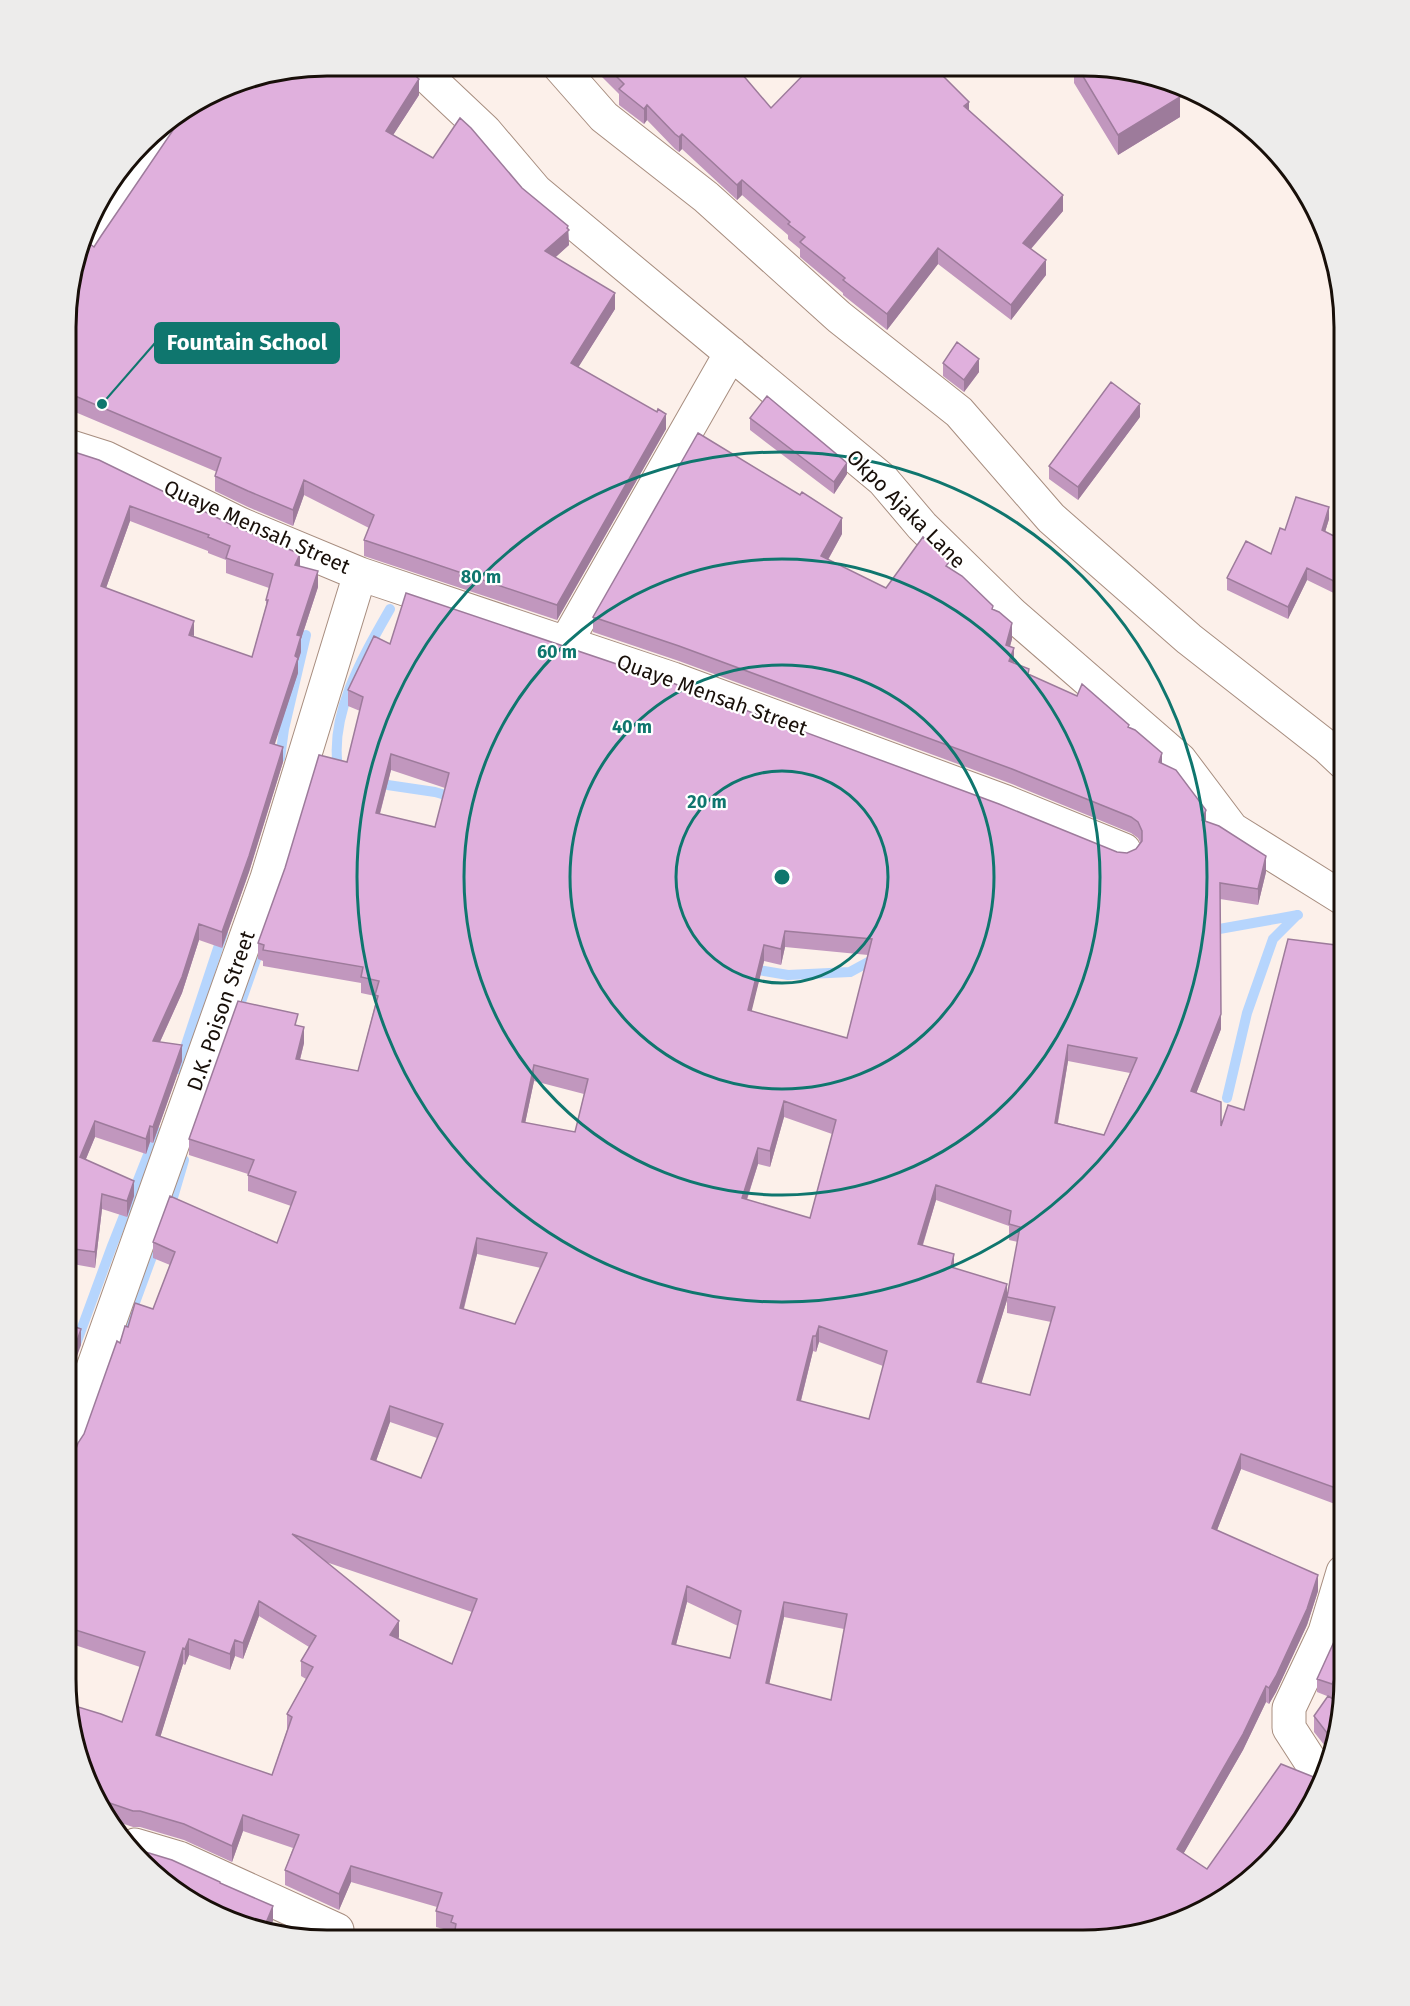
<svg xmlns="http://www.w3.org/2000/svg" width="1410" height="2006" viewBox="0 0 1410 2006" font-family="'Fira Sans',sans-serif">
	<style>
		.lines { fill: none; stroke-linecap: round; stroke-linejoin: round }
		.stream { stroke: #b6d5fd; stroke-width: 10 }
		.minor-casing { stroke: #a78d7f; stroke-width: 35 }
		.minor { stroke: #fff; stroke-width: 33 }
		.wall { fill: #c197be; fill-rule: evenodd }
		.shaded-wall { fill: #9d7b9b }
		.building { fill: #e0b0dd; stroke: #9d7b9b; stroke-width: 1.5; fill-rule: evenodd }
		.ring { fill: none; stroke: #0f766e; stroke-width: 3 }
		.labels { text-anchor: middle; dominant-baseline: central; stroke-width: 4.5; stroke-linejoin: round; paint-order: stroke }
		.street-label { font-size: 21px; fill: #180f09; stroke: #fff }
		.rim { fill: none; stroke: #180f09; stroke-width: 3 }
		.centre { fill: #0f766e; stroke: #fff; stroke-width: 3 }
		.ring-label { font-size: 18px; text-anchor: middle; font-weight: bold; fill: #0f766e; stroke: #fff; stroke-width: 4.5; stroke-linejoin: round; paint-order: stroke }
		.leader { fill: none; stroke: #0f766e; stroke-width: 2 }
		.callout-dot { fill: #0f766e; stroke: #fff; stroke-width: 2 }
		.callout { fill: #0f766e; stroke: #0f766e; stroke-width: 2 }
		.callout-label { font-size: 22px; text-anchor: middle; font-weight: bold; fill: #fff }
	</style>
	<rect width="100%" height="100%" fill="#fcf0ea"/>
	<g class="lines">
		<path class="stream" d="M280,758L284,729L306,635
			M339,773C327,717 363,656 390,609
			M374,783L435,792L456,798
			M1208,931L1298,915
			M747,968L788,975L850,972L874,959L878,960
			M237,1013L261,945
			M178,1069L223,933
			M1227,1098L1247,1013L1273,939L1297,915
			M169,1211L184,1160
			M76,1344L112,1246L157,1132
			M116,1354L157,1243
			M66,1489L74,1467"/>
		<g class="minor-casing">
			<path id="minor" d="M416,66L485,131L536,191L883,480L922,526L1012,614L1180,760L1232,829L1344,899
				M560,67L604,117L706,197L839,317L959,412L1051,518L1189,639L1327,747L1344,763
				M86,241L166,124
				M68,446L106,458L240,524L360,574L673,679L1006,802L1124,850
				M565,644L731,353
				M66,1444L267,878L360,574
				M1324,1774L1309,1759L1289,1728V1708L1325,1632L1343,1572
				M135,1845L179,1858L337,1930"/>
		</g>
		<use href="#minor" class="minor"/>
	</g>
	<path class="wall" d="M592,67H736L771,108L969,111L1063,211L1031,249L1046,275L1011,320L938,264L887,330L843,295V293L800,257V249L788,239V235L742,195L737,200L682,149L679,152L675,149L647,120L644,124L619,105V94Z
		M1074,68H1117L1180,117L1118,155L1074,83Z
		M350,73L419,95L393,135L433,158L522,188L568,229L569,245L555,257L615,309L578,367L666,429L557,620L364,556V540L369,528L304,495L293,526L248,507L215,491V476L217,472L68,409V344L69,341L68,340V293L94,247L181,119Z
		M943,363L979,372L964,392L943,376Z
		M1140,417L1078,500L1049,479V466Z
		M750,418L847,474L834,494L750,430Z
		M68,450L300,566L318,587L301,639V652L298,661V673L274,744L283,762L249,872L222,948L199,940L182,993L160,1042L182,1061L153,1143L150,1142L146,1154L95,1137L86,1159L134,1196L127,1217L102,1209L95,1268L67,1263ZM130,521L208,551V553L226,560V573L269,588L266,600V606L252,657L194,637L106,588Z
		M1329,519L1325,532L1344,541V598L1307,580L1288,619L1227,590V578L1271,554L1285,530Z
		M842,534L828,560L886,588L949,567L993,610L1012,639L1010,646L1014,663L1029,674L1129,727L1162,763L1206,822L1266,872L1258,905L1220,899L1221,1029L1196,1093L1221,1126L1244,1110L1344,946L1343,1507L1241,1469L1217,1530L1318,1591L1307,1625L1276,1692L1269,1704L1266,1702L1243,1750L1183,1854L1207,1869L1300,1824L1082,1940L451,1938V1931L436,1927V1911L437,1907L351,1882L339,1910L285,1885V1870L293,1848L243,1831L232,1862L184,1840L140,1827H133L115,1821L93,1794L122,1722L140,1667L66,1642V1490L69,1482V1468L84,1434L120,1343L128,1327L153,1309L170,1265L153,1258V1242L277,1243L291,1206L248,1191V1174L189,1155V1139L298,1025L304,1043L300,1060L358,1071L375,1005V996L361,993V983L263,966V961L258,959V943L347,762L360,711L348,706V690L390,644L1117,852L1127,853L1136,849L1140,842L1138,838L1131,833L1012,784L679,661L593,632V617ZM391,770L445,788L435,827L380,814ZM785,947L868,955L847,1038L751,1011L764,961L781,965ZM1068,1061L1130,1073L1104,1135L1058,1123ZM534,1081L584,1094L575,1132L525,1123ZM784,1117L832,1134L810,1218L747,1200L758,1164L770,1167ZM936,1200L1009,1226V1240L1018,1242L1007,1297V1313L1051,1322L1030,1395L981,1383L1007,1300L954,1268L923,1245ZM477,1254L541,1268L515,1324L464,1309ZM819,1342L883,1366L869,1419L801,1401L813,1351L816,1352ZM390,1422L437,1438L421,1478L376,1461ZM326,1562L472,1612L452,1664L398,1639L399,1637ZM687,1602L738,1626L730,1658L676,1645ZM259,1616L309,1647L301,1661V1676L306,1679L287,1714V1730L272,1775L160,1737L183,1664L185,1665L189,1655L230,1670L235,1656L243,1659ZM784,1617L844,1629L831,1700L769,1684Z
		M1342,1627L1332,1698L1317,1692V1679Z
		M1342,1704L1332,1755L1314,1732V1716Z"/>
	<path class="shaded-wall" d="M419,79V95L386,146V131Z
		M1180,97V117L1118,155V135Z
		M969,102V117L964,106Z
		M647,105V120L644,124V109Z
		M682,134V149L679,152V137Z
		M742,180V195L737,200V185Z
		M1063,195V211L1023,258V243Z
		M568,226L569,245L545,267V251Z
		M938,248V264L887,330V314Z
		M1046,260V275L1011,320V305Z
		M615,293V309L571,379V363Z
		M979,359V372L964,392V380Z
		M1140,404V417L1078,500V487Z
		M666,414V429L557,620V605Z
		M847,463V474L834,494V482Z
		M304,480V495L293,526V510Z
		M130,506V521L101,602V586Z
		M1329,507V519L1322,542V530Z
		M842,518V534L821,572V556Z
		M300,554V570L295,565Z
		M1307,568V580L1288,619V607Z
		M318,571V587L301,639V652L298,661V673L270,759V743L295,656L297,635Z
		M194,621V636L189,635Z
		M1012,623V639L1006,661V645Z
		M1014,648V664L1009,661Z
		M283,747V762L249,872L222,948V932Z
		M1162,753V769L1159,762Z
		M391,754V770L376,828V813Z
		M1206,810V826L1202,820Z
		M1266,856V872L1258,905V889Z
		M199,924V940L182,993L153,1057V1041Z
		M785,931V947L781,965V949Z
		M764,945V961L748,1026V1010Z
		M1221,1014V1029L1191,1107V1091Z
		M304,1027V1043L296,1075V1059Z
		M182,1045V1061L153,1143V1127Z
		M1068,1045V1061L1055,1138V1123Z
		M534,1065V1081L522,1138V1122Z
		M784,1101V1117L770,1167V1151Z
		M95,1121V1137L80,1173V1157Z
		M150,1126V1142L146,1154V1139Z
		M758,1148V1164L742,1214V1198Z
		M134,1181V1196L127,1217V1201Z
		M936,1185V1200L918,1260V1244Z
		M102,1194V1209L95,1268V1252Z
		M477,1238V1254L460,1323V1308Z
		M954,1254V1270L951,1267Z
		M1007,1284V1300L977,1398V1382Z
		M819,1326V1342L816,1352V1336Z
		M81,1329V1345L66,1387L67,1371Z
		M813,1336V1351L797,1416V1400Z
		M390,1406V1422L371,1475V1459Z
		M1241,1454V1469L1212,1543V1528Z
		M1318,1575V1591L1307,1625L1276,1692L1269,1704V1688Z
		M687,1586V1602L672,1660V1644Z
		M259,1601V1616L243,1659V1643Z
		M784,1602V1617L766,1699V1683Z
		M399,1621V1637L390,1651V1635Z
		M189,1639V1655L185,1665V1649Z
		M235,1640V1656L230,1670V1654Z
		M183,1648V1664L156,1751V1735Z
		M1343,1660V1673L1332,1698V1684Z
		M1266,1686V1702L1243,1750L1177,1865V1849Z
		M243,1815V1831L232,1862V1846Z
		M351,1866V1882L339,1910V1894Z
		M273,1906V1921L269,1931L263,1930Z"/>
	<path class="building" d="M328,66H340L350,73L355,66H405L419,79L386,131L433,158L460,118L471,128L522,188L568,226L567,228L569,230L545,251L615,293L571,363L657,412L658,409L666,414L557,605L364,540L374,515L304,480L293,510L248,491L215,476L221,458L68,393V344L74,329L68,325V293L79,262L90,244L94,247L101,236L184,114L243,80Z
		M607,67H736L771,108L811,67L935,68L969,102L964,106L1063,195L1023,243L1046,260L1011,305L938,248L887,314L843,280L845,278L800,242L805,237L788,224L790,222L742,180L737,185L682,134L679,137L675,134L647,105L644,109L619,89L624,84Z
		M1078,68H1117L1172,83L1180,97L1118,135Z
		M957,342L979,359L964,380L943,363Z
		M1111,382L1140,404L1078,487L1049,466Z
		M767,396L847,463L834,482L750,418Z
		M698,433L800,495L802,492L842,518L821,556L886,588L923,537L949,562L946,566L962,576L993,606L992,609L999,612L1012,623L1006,645L1014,648L1009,661L1029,669L1028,674L1077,696L1082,684L1129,725L1128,727L1135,730L1162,753L1159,762L1176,770L1206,810L1202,820L1219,826L1266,856L1258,889L1220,883L1221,1014L1191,1091L1221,1102V1126L1228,1105L1244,1110L1288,939L1344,946V1491L1241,1454L1212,1528L1318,1575L1307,1609L1276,1676L1269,1688L1266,1686L1243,1734L1177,1849L1207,1869L1281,1764L1321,1780L1300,1824L1255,1875L1198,1913L1082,1940L474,1938L475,1936L455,1930L456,1924L451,1922L453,1916L436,1911L442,1893L351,1866L339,1894L285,1870L299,1835L243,1815L232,1846L184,1824L140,1811H133L98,1799L93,1794L72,1705L101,1714L122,1722L145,1652L66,1627V1490L74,1469L69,1468L78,1443L84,1434L117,1341L120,1343L125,1326L128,1327L135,1303L153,1309L175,1252L153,1242L170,1196L277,1243L296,1192L248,1175L254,1160L189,1139L238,1001L298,1014L295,1025L304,1027L296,1059L358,1071L378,996L375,995L379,981L361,977L363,967L263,950L264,945L258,943L285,868L319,755L347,762L363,697L348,690L374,636L390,644L406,593L667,681L999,804L1117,852L1127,853L1136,849L1142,841V831L1138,822L1131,817L1012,769L679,646L593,617ZM391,754L449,773L435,827L376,813ZM785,931L872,939L847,1038L748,1010L764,945L781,949ZM1068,1045L1137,1058L1104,1135L1055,1123ZM534,1065L588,1079L575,1132L522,1122ZM784,1101L836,1120L810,1218L742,1198L758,1148L770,1151ZM936,1185L1011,1211L1009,1224L1020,1227L1007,1297L1055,1307L1030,1395L977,1382L1007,1284L951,1267L954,1254L918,1244ZM477,1238L547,1253L515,1324L460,1308ZM819,1326L887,1351L869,1419L797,1400L813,1336H816ZM390,1406L443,1424L421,1478L371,1459ZM292,1534L477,1599L452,1664L390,1635L399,1621ZM687,1586L741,1611L730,1658L672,1644ZM259,1601L316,1636L301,1661L313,1667L287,1714L292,1717L272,1775L156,1735L183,1648L185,1649L189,1639L230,1654L235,1640L243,1643ZM784,1602L847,1614L831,1700L766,1683Z
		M68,450L99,460L232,525L300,554L295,565L318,571L297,635L301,636L295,656L298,658L270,743L283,747L249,856L222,932L199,924L182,977L153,1041L182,1045L153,1127L150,1126L146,1139L95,1121L80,1157L134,1181L127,1201L102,1194L95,1252L67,1248ZM130,506L209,535L208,537L230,546L226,558L273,574L266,600H268L252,657L189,635L194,621L101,586Z
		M1296,497L1329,507L1322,530L1344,541V586L1307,568L1288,607L1227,578L1246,541L1271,554L1280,528L1285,530Z
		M67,1324L81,1329L67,1371Z
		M1343,1622V1660L1332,1684L1317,1679Z
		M1328,1696L1342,1704L1334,1742L1314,1716Z
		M139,1850L172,1860L220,1882V1883L273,1906L263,1930L228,1920L169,1886Z"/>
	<g class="ring">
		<circle cx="782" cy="877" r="106"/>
		<circle cx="782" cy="877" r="212"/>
		<circle cx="782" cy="877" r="318"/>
		<circle cx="782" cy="877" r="425"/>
	</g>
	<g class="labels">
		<g class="street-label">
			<text transform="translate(906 509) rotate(45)">Okpo Ajaka Lane</text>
			<text transform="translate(257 527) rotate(24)">Quaye Mensah Street</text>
			<text transform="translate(712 695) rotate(20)">Quaye Mensah Street</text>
			<text transform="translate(221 1011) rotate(-71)">D.K. Poison Street</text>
		</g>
	</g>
	<path d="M0 0H1410V2006H0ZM327 76H1083A251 251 0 0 1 1334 327V1679A251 251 0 0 1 1083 1930H327A251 251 0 0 1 76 1679V327A251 251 0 0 1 327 76Z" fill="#edeceb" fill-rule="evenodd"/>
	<path class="rim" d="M327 76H1083A251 251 0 0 1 1334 327V1679A251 251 0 0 1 1083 1930H327A251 251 0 0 1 76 1679V327A251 251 0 0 1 327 76Z"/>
	<circle cx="782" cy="877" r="9" class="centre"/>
	<g class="ring-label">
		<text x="481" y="583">80 m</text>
		<text x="557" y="658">60 m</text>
		<text x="632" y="733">40 m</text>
		<text x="707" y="808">20 m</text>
	</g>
	<path class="leader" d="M102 404L155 343"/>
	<circle class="callout-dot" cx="102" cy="404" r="6"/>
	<rect class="callout" x="155" y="323" width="184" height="40" rx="6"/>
	<g class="callout-label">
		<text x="247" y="350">Fountain School</text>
	</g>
</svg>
